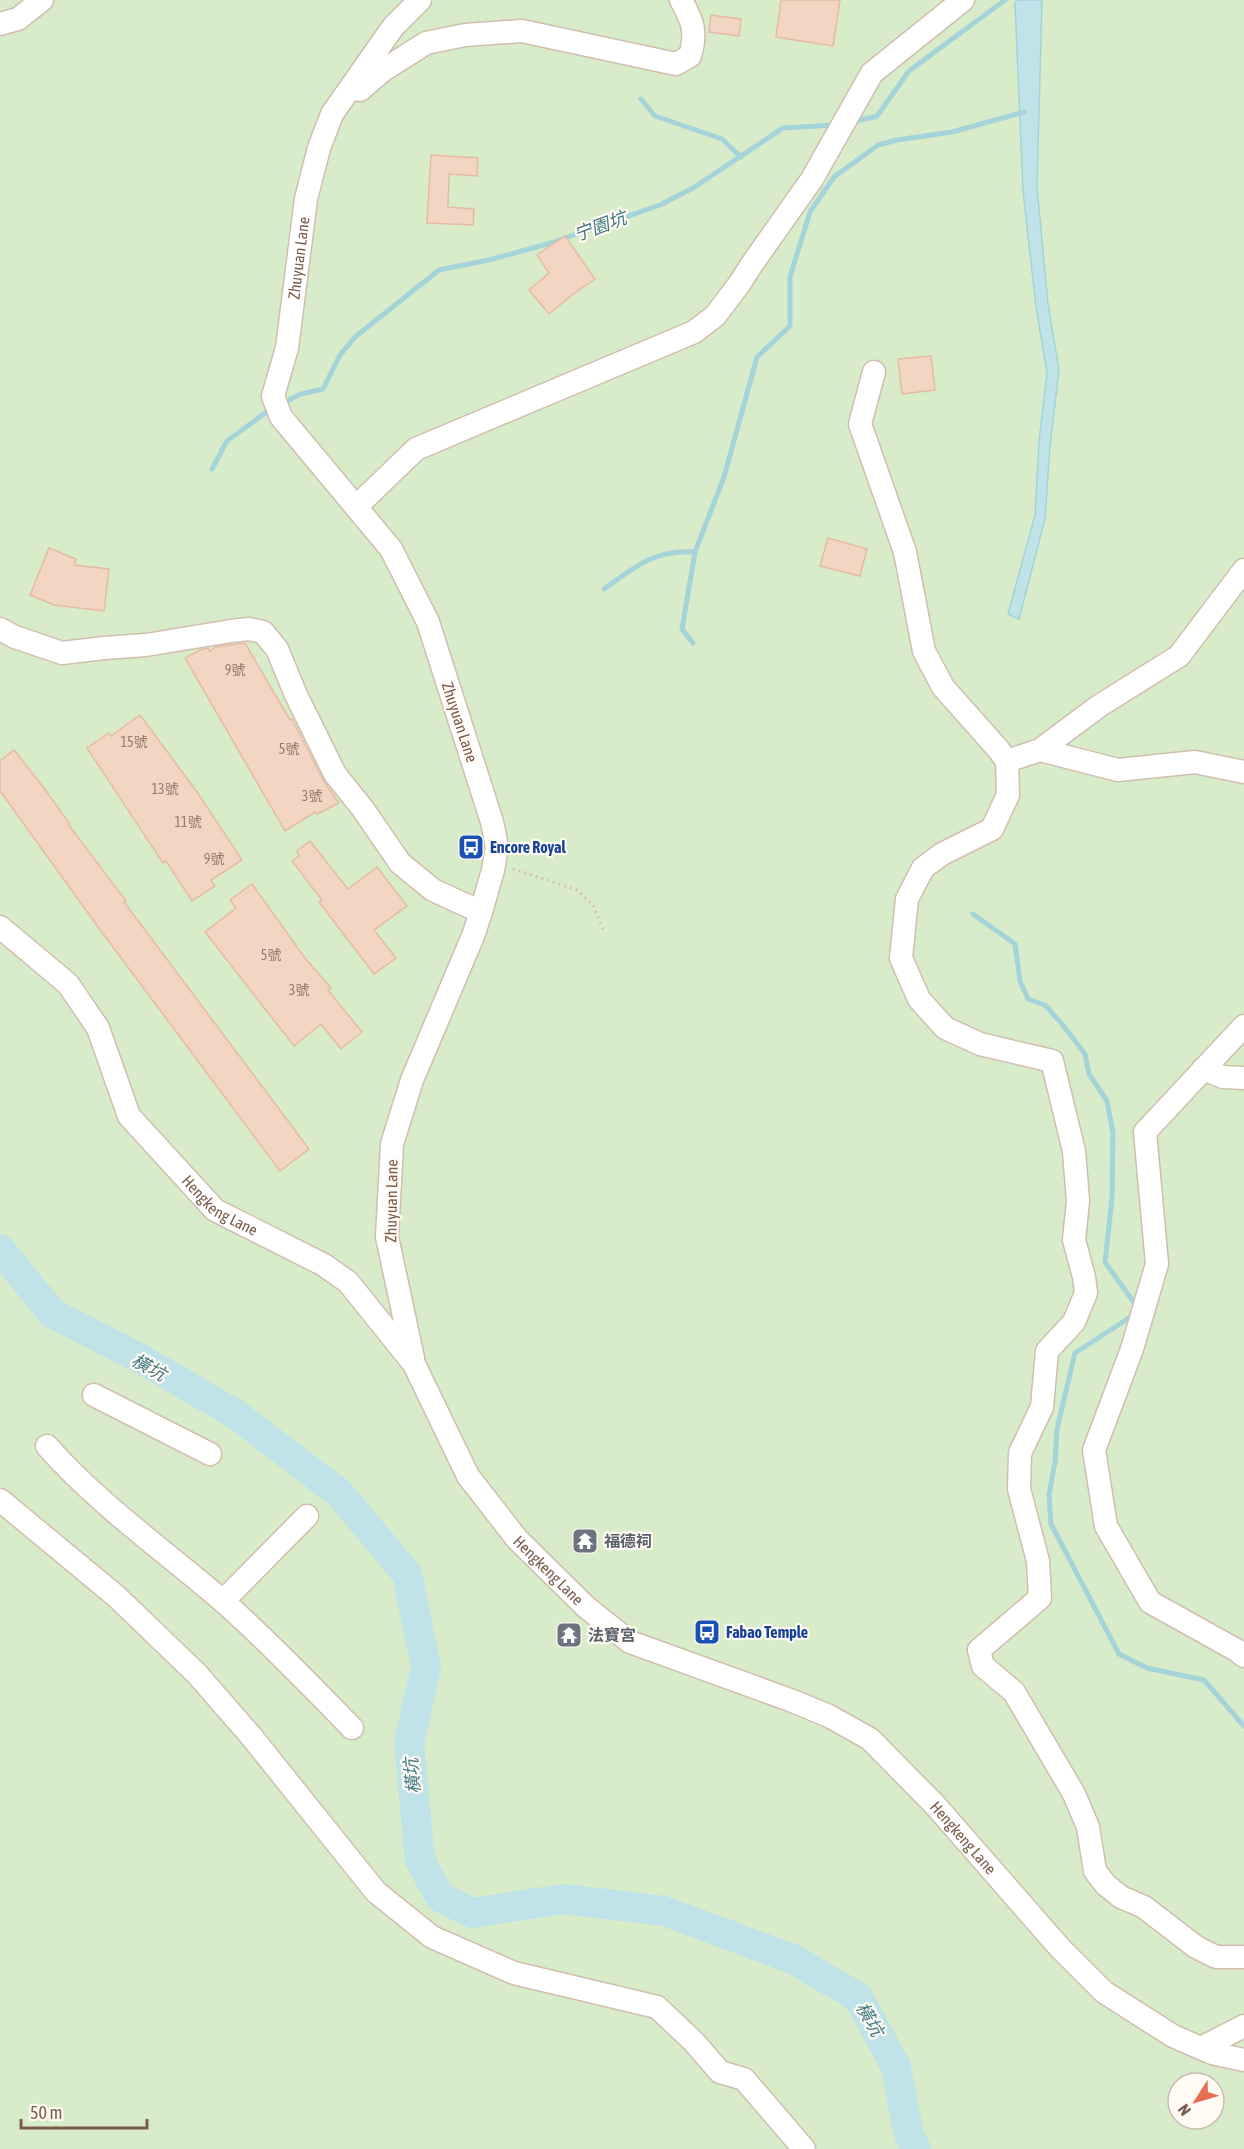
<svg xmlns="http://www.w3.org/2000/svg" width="1244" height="2149" viewBox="0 0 1244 2149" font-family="'Asap Condensed','Noto Sans TC',sans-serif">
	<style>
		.green { fill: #d8ecc9; fill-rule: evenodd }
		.water { fill: #bfe3e8; stroke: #a5d3da; stroke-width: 1.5 }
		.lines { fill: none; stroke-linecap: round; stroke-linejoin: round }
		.stream { stroke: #a5d3da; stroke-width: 5 }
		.river { stroke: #bfe3e8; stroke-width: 30 }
		.building { fill: #f3d5c3; stroke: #e6bba3; stroke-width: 1.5 }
		.minor-casing { stroke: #d1beb0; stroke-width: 25 }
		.path { stroke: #d9b8a5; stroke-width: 3; stroke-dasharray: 1.5 4.5; stroke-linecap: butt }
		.minor { stroke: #fff; stroke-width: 22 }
		.labels { text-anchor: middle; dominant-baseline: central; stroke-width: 4.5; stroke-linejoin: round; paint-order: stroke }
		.number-label { font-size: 14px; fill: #987a6a }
		.street-label { font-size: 16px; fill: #7a5c4d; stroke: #fffaf3 }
		.transit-label { font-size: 16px; font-weight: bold; fill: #164399; stroke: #fffaf3; text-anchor: start }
		.worship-label { font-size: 16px; font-weight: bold; fill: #5b616d; stroke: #fffaf3; text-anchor: start }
		.water-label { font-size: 18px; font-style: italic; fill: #437c86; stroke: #fffaf3 }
	</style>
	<rect width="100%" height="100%" fill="#fdf6ec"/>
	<path class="green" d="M0,0H1244V2149H0ZM1178,2083H1214V2119H1178Z"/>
	<path class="water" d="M1017,0H1042L1037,187L1048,304L1059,370L1050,446L1045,519L1019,619L1008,614L1035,515L1039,441L1047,373L1036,307L1023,191L1015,3Z"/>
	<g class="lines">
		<path class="stream" d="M641,99L655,116L722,139L741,157
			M853,122L877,116L909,71L1005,0
			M281,404L301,394L323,389L340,355L355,337L439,270L489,260L551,243L660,205L693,188L783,128L835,125
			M212,469L227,441L272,408
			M604,589C637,566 653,550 695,552
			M693,643L682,629L695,552L724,477L757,357L790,326V277L810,212L834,177L878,145L897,140L952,132L1024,112
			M973,914L1015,944L1020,981L1028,999L1045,1005L1062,1024L1085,1054L1089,1074L1107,1101L1113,1133L1112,1198L1105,1262L1137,1307
			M1135,1314L1075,1353L1057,1429L1055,1462L1049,1495L1051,1524L1119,1654L1147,1668L1204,1680L1244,1726"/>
		<path class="river" d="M0,1249L52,1313L141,1359L234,1413L339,1493L407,1574L426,1667L409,1743L420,1860L440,1897L472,1913L563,1899L664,1911L793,1959L858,1997L896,2067L909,2136L916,2149"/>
	</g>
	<path class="building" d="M781,0H840L833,46L776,37Z
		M711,15L741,19L739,36L709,32Z
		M431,155L478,158L477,176L449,174L448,207L474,209L473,225L427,223Z
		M565,236L595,279L573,294L549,314L529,290L549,273L537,255Z
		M931,356L935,390L902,394L898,359Z
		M828,538L867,549L860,576L820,566Z
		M49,548L76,559L74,565L109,569L104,611L54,605L30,595Z
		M245,643L290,720L292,719L323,780L339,803L317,814L315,812L285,831L185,658L200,650L208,648L210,651L216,647Z
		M140,715L197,792L242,860L211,880L215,886L192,901L166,861L163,863L87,748L109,733L111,736Z
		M14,750L44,788L69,823L68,824L126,901L124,902L309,1149L280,1171L101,931L0,791V761Z
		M310,841L348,889L377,867L407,906L374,930L396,958L374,974L319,902L322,900L292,861L299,856L297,851Z
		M252,884L305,958L331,988L328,990L362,1032L341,1049L321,1024L294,1046L205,932L236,908L230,900Z
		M574,1531L596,1532L595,1550L575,1551Z"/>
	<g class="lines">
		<g class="minor-casing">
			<g id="minor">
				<path d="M0,24L18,19L42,0"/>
				<path d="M360,90L382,71L426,43L465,35L522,31L676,64L690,56C697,32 693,22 681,0"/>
				<path d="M874,372L860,424L905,552L924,651L943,687L998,749L1007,761L1008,795L992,829L942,854L923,868L907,899L901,958L919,999L945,1028L980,1044L1052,1061L1074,1151L1078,1201L1074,1240L1084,1277L1086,1293L1074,1322L1047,1351L1042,1407L1020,1453L1019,1489L1038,1561L1040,1598L979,1650L983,1666L1014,1692L1074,1794L1088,1827L1095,1871L1106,1885L1121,1897L1144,1907L1196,1947L1216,1957H1244"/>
				<path d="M356,507L416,449L694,332L715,316L740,283L752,264L812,179L872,73L963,0"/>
				<path d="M0,629L15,637L62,653L104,648L146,645L231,631L249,629L263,632L277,649L296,695L335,774L363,809L400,863L433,890L481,912"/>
				<path d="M1040,750L1118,770L1195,762L1244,772"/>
				<path d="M1007,761L1040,750L1099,706L1179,656L1244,570"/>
				<path id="s1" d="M0,927L68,984L98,1028L129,1116L215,1210L324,1265L348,1282L414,1364L468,1476L517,1539L586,1607L630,1642L790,1700L829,1716L870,1739L935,1805L1060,1948L1104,1992L1173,2036L1212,2053L1244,2060"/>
				<path d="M1244,1026L1145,1132L1157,1264L1132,1349L1094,1450L1106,1526L1150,1602L1238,1651L1244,1656"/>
				<path d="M1203,1069L1223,1077L1244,1078"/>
				<path id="s2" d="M413,1358L387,1237L392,1144L412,1080L473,936L481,912L493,870L497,847L492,822L428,622L391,549L281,417L273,396L287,348L306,199L319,148L332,114L393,27L420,0"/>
				<path d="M94,1395L210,1454"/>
				<path d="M47,1446C99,1505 165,1551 225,1603C269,1642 310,1685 352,1728"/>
				<path d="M0,1500L116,1596L197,1674L251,1736L376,1892L432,1937L514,1973L657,2007L694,2042L720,2072L744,2079L804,2149"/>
				<path d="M223,1601L307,1516"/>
				<path d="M1201,2048L1244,2026"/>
			</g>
		</g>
		<path class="path" d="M513,869L577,890L593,905L603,929"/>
		<use href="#minor" class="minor"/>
	</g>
	<defs>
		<g id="bus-square" transform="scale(1.35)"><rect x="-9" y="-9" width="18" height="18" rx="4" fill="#1a4fb4" stroke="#fffaf3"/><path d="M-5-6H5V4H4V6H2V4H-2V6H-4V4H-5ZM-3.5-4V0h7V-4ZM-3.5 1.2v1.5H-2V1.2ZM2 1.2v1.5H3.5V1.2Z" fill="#fff"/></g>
		<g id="temple-square" transform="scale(1.35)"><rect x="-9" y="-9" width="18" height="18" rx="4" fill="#6b7280" stroke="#fffaf3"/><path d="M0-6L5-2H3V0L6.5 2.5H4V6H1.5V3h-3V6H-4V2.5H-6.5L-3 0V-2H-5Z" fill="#fff"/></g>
	</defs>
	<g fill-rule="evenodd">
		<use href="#bus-square" x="471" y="847"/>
		<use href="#temple-square" x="585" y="1541"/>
		<use href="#bus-square" x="707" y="1632"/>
		<use href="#temple-square" x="569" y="1635"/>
	</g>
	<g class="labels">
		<g class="number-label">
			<text x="235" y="670">9號</text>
			<text x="134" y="742">15號</text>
			<text x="289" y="749">5號</text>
			<text x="165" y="789">13號</text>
			<text x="312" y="796">3號</text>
			<text x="188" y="822">11號</text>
			<text x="214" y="859">9號</text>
			<text x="271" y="955">5號</text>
			<text x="299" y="990">3號</text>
		</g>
		<g class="street-label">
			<text stroke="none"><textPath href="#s2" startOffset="1185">Zhuyuan Lane</textPath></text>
			<text transform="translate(460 722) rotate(72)">Zhuyuan Lane</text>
			<text transform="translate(391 1201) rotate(-89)">Zhuyuan Lane</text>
			<text stroke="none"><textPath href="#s1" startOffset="364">Hengkeng Lane</textPath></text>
			<text stroke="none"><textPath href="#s1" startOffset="868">Hengkeng Lane</textPath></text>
			<text stroke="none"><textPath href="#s1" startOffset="1372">Hengkeng Lane</textPath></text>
		</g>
		<g class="transit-label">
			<text x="490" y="847">Encore Royal</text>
			<text x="726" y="1632">Fabao Temple</text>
		</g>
		<g class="worship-label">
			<text x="604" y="1541">福德祠</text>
			<text x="588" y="1635">法寶宮</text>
		</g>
		<g class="water-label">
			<text transform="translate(600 226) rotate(-20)">宁園坑</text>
			<text transform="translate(149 1367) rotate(29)">橫坑</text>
			<text transform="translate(412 1776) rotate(-95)">橫坑</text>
			<text transform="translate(870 2019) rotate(60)">橫坑</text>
		</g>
	</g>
	<g transform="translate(1196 2101) rotate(233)"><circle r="28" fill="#fffaf3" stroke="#cabbb1" stroke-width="1.5"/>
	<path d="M0-4.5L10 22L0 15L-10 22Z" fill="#e76f51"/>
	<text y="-9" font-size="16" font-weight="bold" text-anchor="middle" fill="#7a5c4d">N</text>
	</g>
	<path d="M21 2119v9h126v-9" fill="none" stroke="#7a5c4d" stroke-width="3"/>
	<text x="30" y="2119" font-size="18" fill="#7a5c4d" stroke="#fffaf3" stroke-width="4.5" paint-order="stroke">50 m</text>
</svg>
